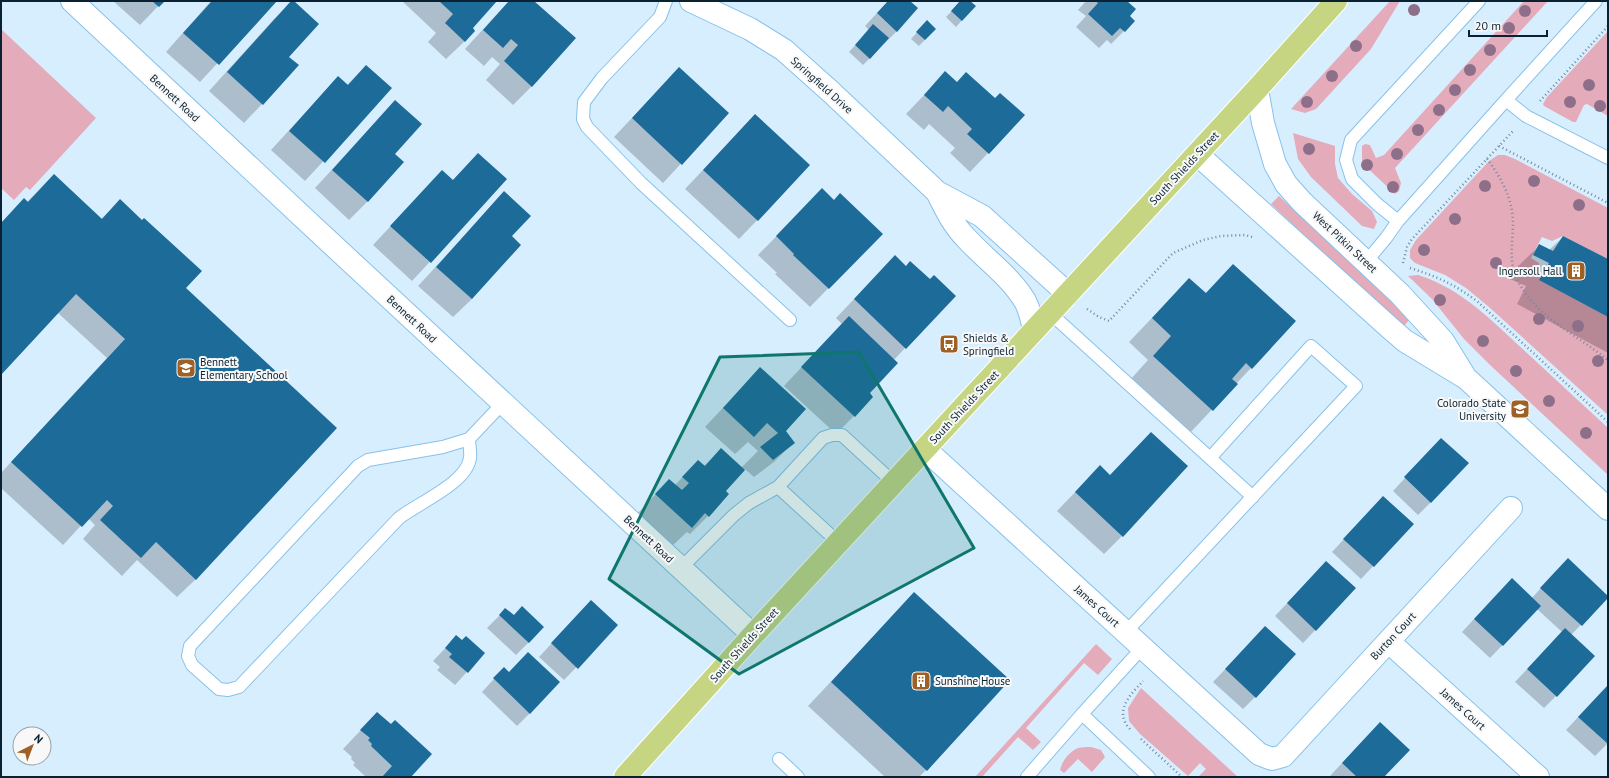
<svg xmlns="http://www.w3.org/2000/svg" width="1609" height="778" viewBox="0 0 1609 778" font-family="'PT Sans',sans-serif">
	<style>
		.green { fill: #e4abbb }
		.shadow { fill: #0003 }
		.building { fill: #1d6b99 }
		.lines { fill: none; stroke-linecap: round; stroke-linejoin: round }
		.lane-casing { stroke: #88c1e9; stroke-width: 14 }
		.street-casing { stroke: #88c1e9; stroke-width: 24 }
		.primary-casing { stroke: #fff; stroke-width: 24 }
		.path { stroke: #728a9a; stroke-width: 2.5; stroke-dasharray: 1 3; stroke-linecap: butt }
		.lane { stroke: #fff; stroke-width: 12 }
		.street { stroke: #fff; stroke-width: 22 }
		.primary { stroke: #c5d582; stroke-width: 22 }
		.tree { fill: #8d6f89 }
		.marked { fill: #0f766e; fill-opacity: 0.2; stroke: #0f766e; stroke-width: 3; stroke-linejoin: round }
		.labels { text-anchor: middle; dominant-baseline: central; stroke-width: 4; stroke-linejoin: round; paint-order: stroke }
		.street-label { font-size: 11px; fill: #092130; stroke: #f8f8f8 }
		.poi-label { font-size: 11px; fill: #092130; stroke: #f8f8f8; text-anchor: start }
	</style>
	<rect width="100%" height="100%" fill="#d7eeff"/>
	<path class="green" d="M1390,1H1400L1371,49L1316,109L1305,113L1291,109Z
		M1524,1H1548L1395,168L1401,183L1399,191L1395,194L1362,163V146L1365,144L1370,145L1376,158L1384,155Z
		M1,29L96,118L30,190L26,187L14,200L1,188Z
		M1608,31V116L1587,104L1584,105L1576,122H1573L1544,106L1543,104L1547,97Z
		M1293,133L1335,146V164L1338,178L1352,194L1372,211L1377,222L1374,229L1362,226L1311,177L1298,159Z
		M1498,155H1505L1515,159L1608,208V259L1563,236L1552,241L1542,237L1531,258L1539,263L1540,280L1608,317V415L1489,307L1466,288L1445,275L1415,263L1410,258V250L1416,240L1489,161Z
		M1279,196L1410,319L1404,326L1369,296L1271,204Z
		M1418,275C1463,289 1493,322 1527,353C1554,378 1581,403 1608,428V475L1489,364L1464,339L1432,299L1408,276Z
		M1096,644L1112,659L1098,675L1084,663L1026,728L1041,742L1033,750L1018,737L982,777H975Z
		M1141,688L1238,777H1198L1206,769L1200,763L1188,776L1140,734L1129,721L1128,708Z
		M1091,747L1101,750L1105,757L1092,772L1078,759L1064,773L1060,770C1062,761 1069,752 1078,748C1082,747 1087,747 1091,747Z"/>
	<path class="shadow" d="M113,1H163L140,25Z
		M211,1H275L200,82L166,52Z
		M293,1L288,57L262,104L244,123L209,91L274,19Z
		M402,1H496L471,28L465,41L446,59L428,42L436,33Z
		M509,1H532V86L513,105L486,80L500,64L492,57L484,66L465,49Z
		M888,1H909L897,31L863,65L849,52L869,30L865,26Z
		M961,1H969L975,6L956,27L946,17Z
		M1086,1H1126L1129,16L1134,21L1111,44L1107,40L1099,48L1076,27L1086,16L1078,10Z
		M921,28L935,29L919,46L911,39Z
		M366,66L391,88L305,181L271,150L338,77L347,85Z
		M679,68L728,113L663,183L614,137Z
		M945,73L957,83L988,153L970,172L950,153L955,148L929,124L924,130L906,114Z
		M395,101L393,154L368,201L349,220L315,188Z
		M755,115L809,166L739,239L685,189Z
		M478,154L506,180L412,281L373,245L442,171L452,181Z
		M54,175L101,219L120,201L184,288L196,579L177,597L137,560L122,576L83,539L95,525L88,518L63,545L1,488V473L107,358L58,313L1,374V223L27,202Z
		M504,193L511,236L472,299L453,317L418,286Z
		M834,201L881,234L810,307L775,274L777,273L758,255L804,208Z
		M1563,237L1608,260V353L1517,304L1526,286L1510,279L1515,269L1539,246L1549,250Z
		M1233,265L1251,368L1189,434L1130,380L1148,360L1129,342L1189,279L1205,294Z
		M877,275L905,348L894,360L868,393L854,416L836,434L784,386L842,324L836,318Z
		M760,368L785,431L794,442L775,461L754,477L745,469L724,491L708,516L690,534L687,532L673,545L638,513L669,480L675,485L698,461L704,466L721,449L741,468L758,451L748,442L735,454L705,427Z
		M1429,452L1431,502L1418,515L1393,491Z
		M1082,485L1122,536L1104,554L1057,511Z
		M1371,510L1413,524L1361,579L1332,552Z
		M1555,572L1608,597L1571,635L1556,696L1544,708L1515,682L1562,632L1537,609L1490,658L1462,632L1499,592L1532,598Z
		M1314,575L1355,588L1303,643L1275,616Z
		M914,593L926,770L919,777H885L808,706Z
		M506,609L529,642L516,655L487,628Z
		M579,614L617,625L564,680L539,657Z
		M456,637L484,653L455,685L437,670L440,667L433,661Z
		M1253,640L1255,697L1243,709L1213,682Z
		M504,668L509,673L530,713L517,726L482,692Z
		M1608,685V743L1595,756L1566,730Z
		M377,713L390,725L410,777H366L353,765L355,763L351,759L352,757L343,749Z
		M1367,736L1383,777H1331L1330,776Z"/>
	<path class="building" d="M152,1H165L159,7Z
		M212,1H277L219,65L183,33Z
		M291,1H294L319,24L289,57L299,65L263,105L227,72Z
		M439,1H497L473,28L475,31L465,42L445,23L453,14Z
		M509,1H534L576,38L532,87L504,61L518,45L511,39L503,48L483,30Z
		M888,1H910L918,8L897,32L877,13Z
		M960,1H970L976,6L962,21L951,11Z
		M1095,1H1127L1136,9L1130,16L1135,21L1125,32L1120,28L1112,36L1088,14L1098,3Z
		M927,20L936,29L925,40L916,32Z
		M873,24L889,38L870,59L855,45Z
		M366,65L392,88L325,163L289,131L338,76L348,85Z
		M679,67L729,113L682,165L632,118Z
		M945,71L957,82L966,72L995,98L1000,93L1025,115L989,154L967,134L972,129L948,106L943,112L924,95Z
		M395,100L422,124L395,154L404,162L368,202L332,170Z
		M755,114L810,165L758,221L703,170Z
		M478,153L507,179L431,263L390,226L442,170L453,180Z
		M54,174L102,219L120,199L142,220L144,218L202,271L186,288L337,428L196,580L156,542L141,558L100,520L113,506L107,500L82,527L11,462L125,339L76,294L1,375V223L24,198L28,202Z
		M822,188L834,200L840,193L883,234L829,289L793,255L794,254L776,236Z
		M504,191L531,216L512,236L521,245L472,299L436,267Z
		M1563,236L1608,259V317L1539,280L1549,263L1533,255L1539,244L1553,251Z
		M895,255L906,266L910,261L930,279L934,275L956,296L906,349L854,299Z
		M1233,264L1296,321L1252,369L1246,363L1232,379L1238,384L1213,411L1153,356L1171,336L1152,318L1189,278L1206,293Z
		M849,316L898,363L870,393L873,397L855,417L801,367Z
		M760,367L806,409L786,431L795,443L773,460L760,447L778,433L767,423L754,437L723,408Z
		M1151,432L1188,466L1123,537L1075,492L1100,465L1110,475Z
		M1441,438L1469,463L1431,503L1404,477Z
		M721,448L745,470L726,491L729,494L709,517L705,513L692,528L655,494L669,479L682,490L689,483L682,477L698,460L705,466Z
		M1383,496L1414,524L1374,567L1343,539Z
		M1568,558L1608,596V598L1582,626L1540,588Z
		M1326,561L1356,588L1316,631L1287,603Z
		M1512,578L1541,606L1503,646L1474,619Z
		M914,592L1010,680L927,771L831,682Z
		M591,600L618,625L578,669L551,643Z
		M522,606L544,627L529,643L499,615L505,608L514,615Z
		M1265,626L1296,654L1256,698L1225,669Z
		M1565,628L1595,656L1557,697L1527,669Z
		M456,635L462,640L466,636L485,653L468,673L449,657L452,654L445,648Z
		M528,652L560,682L530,714L493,678L504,667L509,672Z
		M1608,685V744L1578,717Z
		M377,712L391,724L395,720L432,754L411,777H382L392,766L371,746L372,744L368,740L370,738L360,730Z
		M1380,722L1410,750L1384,777H1357L1342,763Z"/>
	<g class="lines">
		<g class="lane-casing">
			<path id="lane" d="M666,1L660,17L602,78L584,102L583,119L587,127L641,183L790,320
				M1479,1L1351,140L1346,160L1352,179L1377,204L1398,221L1506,100L1596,1
				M1506,100L1526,116L1608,158
				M1366,262L1386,238L1398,221
				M1050,313L1253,497
				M469,439C469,445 471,452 470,458C467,483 418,503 399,518L239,687L228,690L219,689L192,665L188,656L190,646L358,466L368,460L443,447L469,439L503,403
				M778,487L838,542
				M681,568L734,515L749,503L778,487L823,438L832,435H842L893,482
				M1126,632L1356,386L1311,346L1211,457
				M1082,714L1142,648
				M779,759L798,777
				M1027,777L1082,714L1149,777"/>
		</g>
		<g class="street-casing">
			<path id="street" d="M72,1L308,222L753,635
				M691,1L750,29L784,50L831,92L937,192L982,216L1068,294
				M1257,89L1263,123L1275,164L1286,184L1302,202L1400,294L1443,341L1464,375
				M1197,154L1390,328L1405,341L1466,378L1608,509
				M937,192C945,208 953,225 966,238C985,259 1010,276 1025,301C1030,310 1032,320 1034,330
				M925,449L1259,754L1272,759L1283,756L1511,508
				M1389,642L1538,777"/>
		</g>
		<g class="primary-casing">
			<path id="primary" d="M625,777L753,635L1257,89L1336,1"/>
		</g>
		<path class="path" d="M1540,101L1608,26
			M1499,146L1608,203
			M1487,159C1498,173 1509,192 1512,211C1516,236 1505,258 1519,283C1539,319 1577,335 1608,360
			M1403,263L1407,247L1412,239L1514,130
			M1410,268C1436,276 1456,285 1478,302L1608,422
			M1087,309L1099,317L1109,321L1173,253L1203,240L1221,236L1245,235L1252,237
			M1130,729C1113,711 1131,694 1143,681
			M1141,739L1182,777"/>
		<use href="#lane" class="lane"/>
		<use href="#street" class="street"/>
		<use href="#primary" class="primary"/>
	</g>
	<g class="tree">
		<circle cx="1414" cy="10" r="6"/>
		<circle cx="1525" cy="11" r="6"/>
		<circle cx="1509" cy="28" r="6"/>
		<circle cx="1356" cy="46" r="6"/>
		<circle cx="1490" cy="50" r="6"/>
		<circle cx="1470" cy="70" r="6"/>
		<circle cx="1332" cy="76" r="6"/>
		<circle cx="1589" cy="85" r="6"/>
		<circle cx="1455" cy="90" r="6"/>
		<circle cx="1307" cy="102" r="6"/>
		<circle cx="1570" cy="102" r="6"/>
		<circle cx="1600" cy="106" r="6"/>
		<circle cx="1439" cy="110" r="6"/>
		<circle cx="1418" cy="130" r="6"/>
		<circle cx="1309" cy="149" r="6"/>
		<circle cx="1397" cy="154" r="6"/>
		<circle cx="1367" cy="165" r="6"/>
		<circle cx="1534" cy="181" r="6"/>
		<circle cx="1485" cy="186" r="6"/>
		<circle cx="1393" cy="187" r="6"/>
		<circle cx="1579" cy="205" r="6"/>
		<circle cx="1455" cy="219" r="6"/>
		<circle cx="1424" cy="250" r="6"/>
		<circle cx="1496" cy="263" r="6"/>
		<circle cx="1440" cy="300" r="6"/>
		<circle cx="1539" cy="319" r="6"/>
		<circle cx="1578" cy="326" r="6"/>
		<circle cx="1483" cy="341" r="6"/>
		<circle cx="1598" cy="361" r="6"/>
		<circle cx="1516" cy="371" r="6"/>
		<circle cx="1549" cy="401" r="6"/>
		<circle cx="1586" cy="433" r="6"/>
	</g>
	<path class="marked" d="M859,352L974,548L739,674L609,579L720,357Z"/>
	<defs>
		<g id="building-square" transform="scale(1)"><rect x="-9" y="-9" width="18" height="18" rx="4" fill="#9f6026" stroke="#f8f8f8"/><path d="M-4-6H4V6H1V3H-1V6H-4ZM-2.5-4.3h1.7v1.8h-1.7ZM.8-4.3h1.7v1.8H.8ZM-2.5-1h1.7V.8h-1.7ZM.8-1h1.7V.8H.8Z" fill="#fff"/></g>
		<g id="bus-square" transform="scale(1)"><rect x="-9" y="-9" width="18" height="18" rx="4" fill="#9f6026" stroke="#f8f8f8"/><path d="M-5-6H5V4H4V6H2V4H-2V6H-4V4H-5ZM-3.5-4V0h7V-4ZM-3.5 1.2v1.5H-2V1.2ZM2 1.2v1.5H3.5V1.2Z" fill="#fff"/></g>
		<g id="school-square" transform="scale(1)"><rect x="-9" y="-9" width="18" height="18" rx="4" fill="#9f6026" stroke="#f8f8f8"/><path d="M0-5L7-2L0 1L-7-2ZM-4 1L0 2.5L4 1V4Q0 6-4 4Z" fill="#fff"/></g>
		<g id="university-square" transform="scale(1)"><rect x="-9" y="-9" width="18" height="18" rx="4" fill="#9f6026" stroke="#f8f8f8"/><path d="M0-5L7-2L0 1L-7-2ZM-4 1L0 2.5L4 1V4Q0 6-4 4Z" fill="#fff"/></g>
	</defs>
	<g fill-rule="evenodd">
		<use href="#building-square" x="1576" y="271"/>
		<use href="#bus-square" x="949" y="344"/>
		<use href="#school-square" x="186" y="368"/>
		<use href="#university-square" x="1520" y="409"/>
		<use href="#building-square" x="921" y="681"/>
	</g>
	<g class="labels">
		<g class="street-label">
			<text transform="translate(822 85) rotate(42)">Springfield Drive</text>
			<text transform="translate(175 98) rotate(43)">Bennett Road</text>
			<text transform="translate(1184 168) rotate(-47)">South Shields Street</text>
			<text transform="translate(1345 242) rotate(43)">West Pitkin Street</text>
			<text transform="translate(412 319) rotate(43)">Bennett Road</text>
			<text transform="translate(964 407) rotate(-47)">South Shields Street</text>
			<text transform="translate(649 539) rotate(43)">Bennett Road</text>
			<text transform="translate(1097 606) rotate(42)">James Court</text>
			<text transform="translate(1393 636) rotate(-47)">Burton Court</text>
			<text transform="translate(744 645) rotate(-48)">South Shields Street</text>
			<text transform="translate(1463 709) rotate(42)">James Court</text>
		</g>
		<g class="poi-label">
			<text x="1562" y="271" text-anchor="end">Ingersoll Hall</text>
			<text x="963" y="338">Shields &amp;<tspan x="963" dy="13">Springfield</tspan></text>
			<text x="200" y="362">Bennett<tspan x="200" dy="13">Elementary School</tspan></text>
			<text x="1506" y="403" text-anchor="end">Colorado State<tspan x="1506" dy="13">University</tspan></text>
			<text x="935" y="681">Sunshine House</text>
		</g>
	</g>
	<rect width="1609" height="778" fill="none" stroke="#092130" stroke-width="4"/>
	<g transform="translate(32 746) rotate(42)"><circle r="19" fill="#f8f8f8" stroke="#98a2a8"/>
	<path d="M0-3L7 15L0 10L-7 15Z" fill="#9f6026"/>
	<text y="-6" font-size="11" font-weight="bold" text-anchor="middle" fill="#092130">N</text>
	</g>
	<path d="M1469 30v6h78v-6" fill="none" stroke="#092130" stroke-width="2"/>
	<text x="1475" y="30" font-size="12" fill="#092130" stroke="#f8f8f8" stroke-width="3" paint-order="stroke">20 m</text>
</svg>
